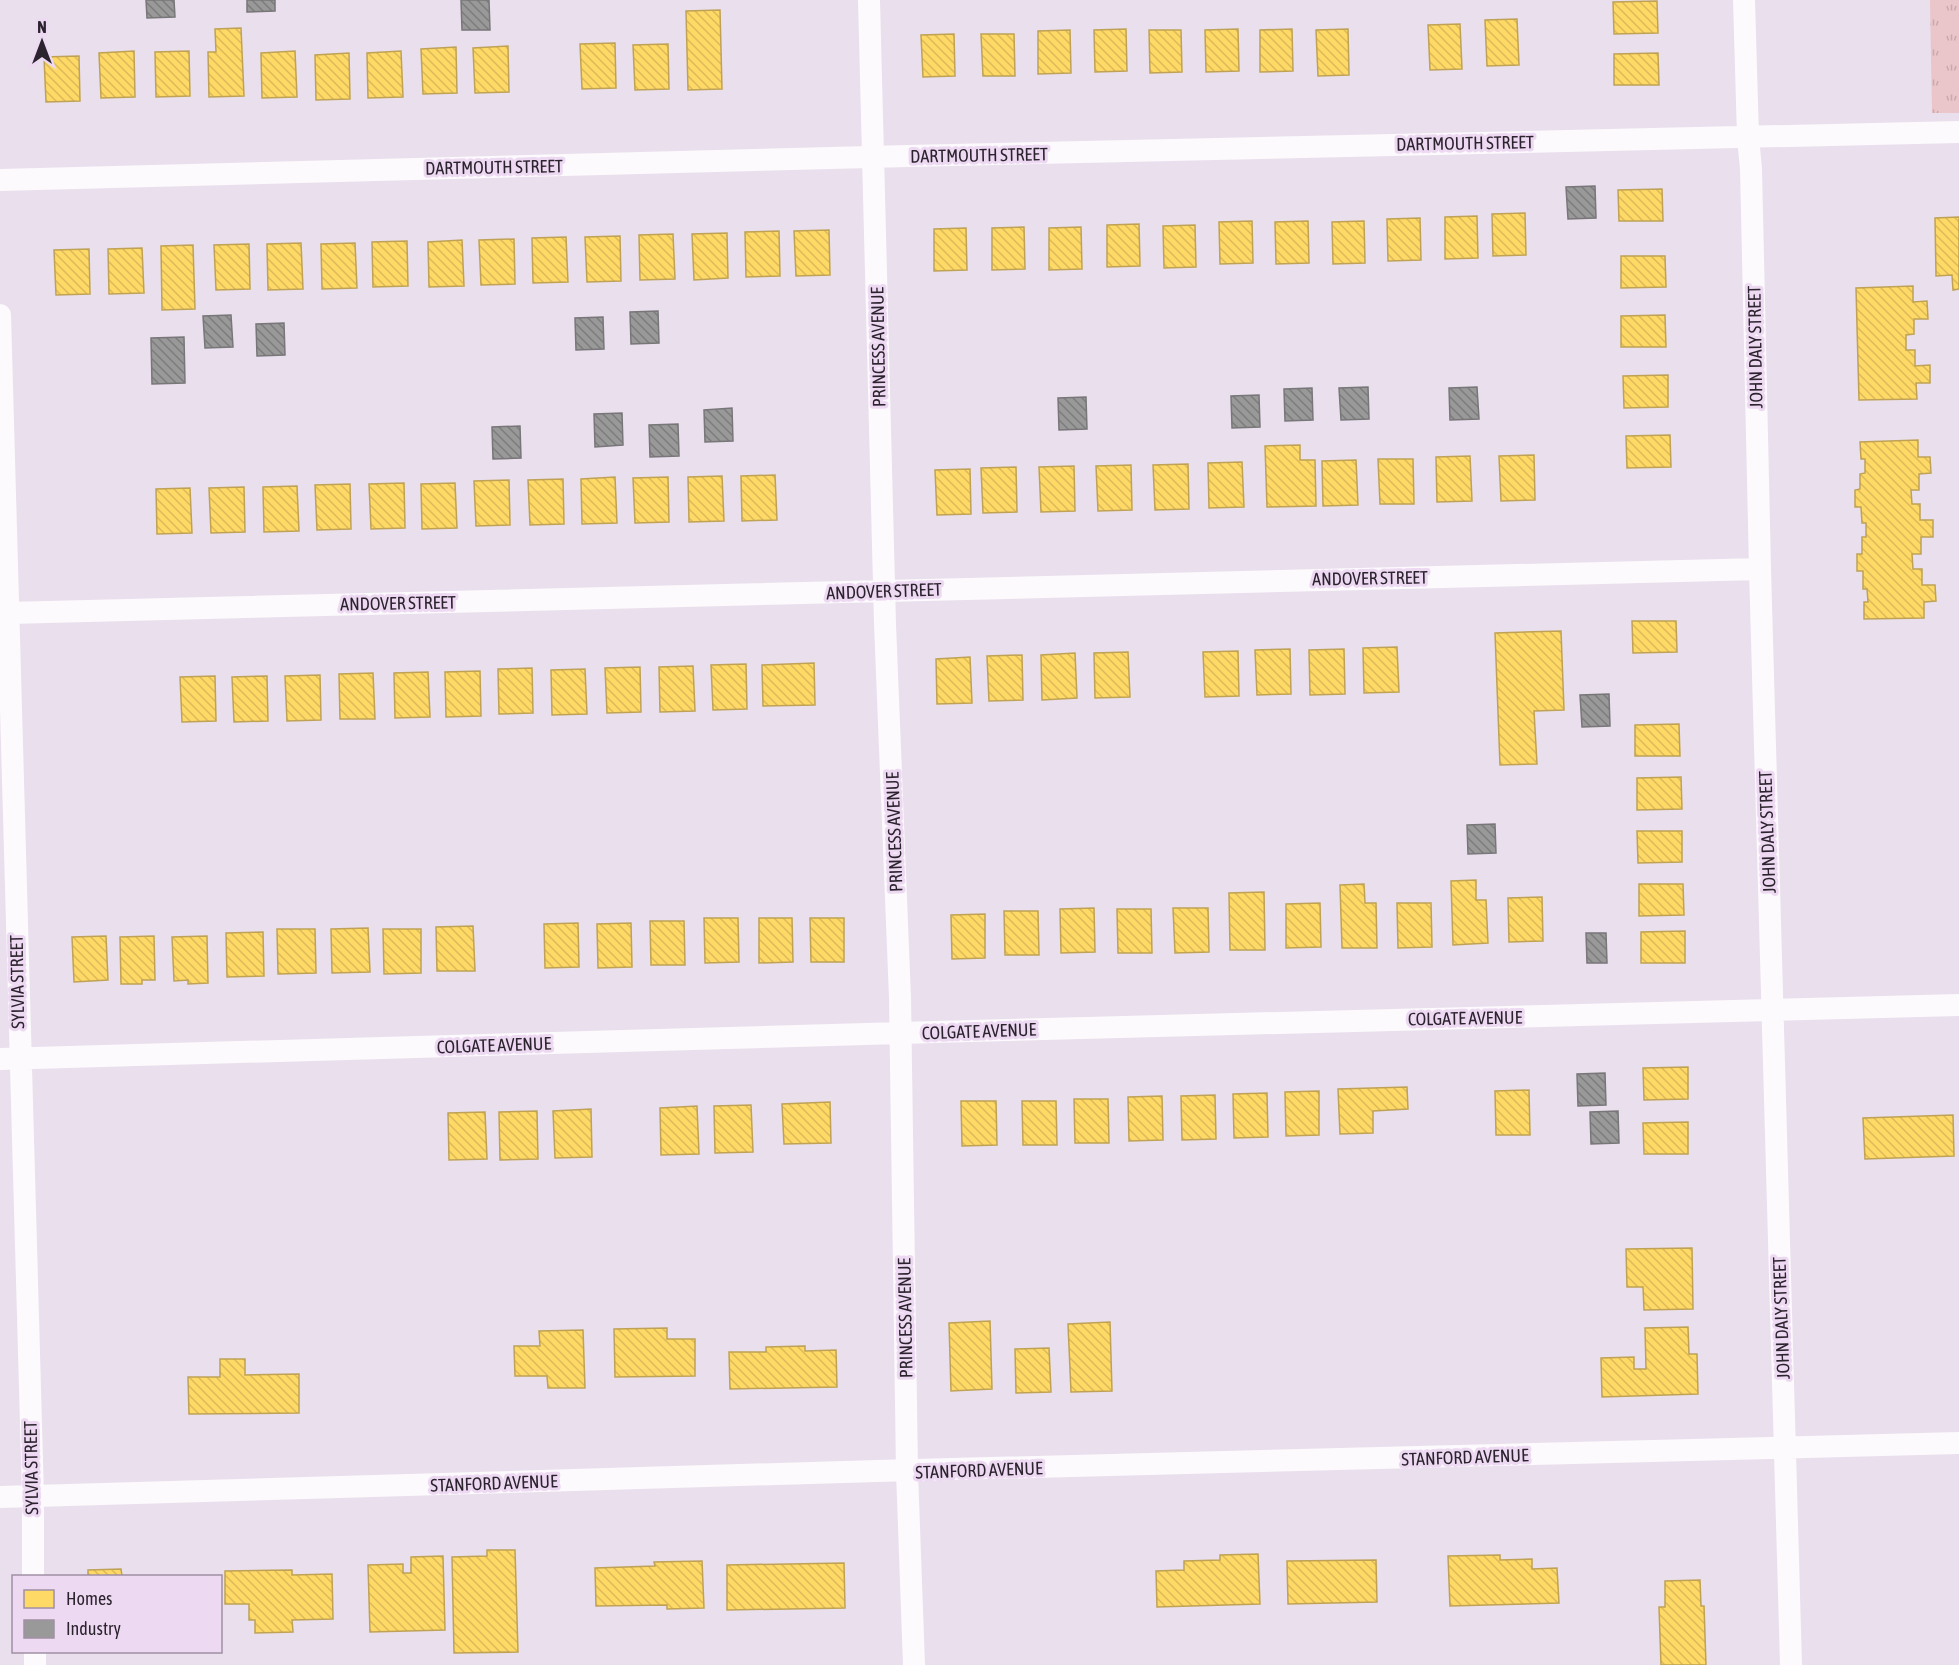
<svg xmlns="http://www.w3.org/2000/svg" width="1959" height="1665" viewBox="0 0 1959 1665" font-family="'Asap Condensed',sans-serif">
	<style>
		.grass { fill: url(#grass-tufts) }
		.homes { fill: url(#homes-back-hatch); stroke: #bfa255; stroke-width: 1.5 }
		.industry { fill: url(#industry-back-hatch); stroke: #787679; stroke-width: 1.5 }
		.lines { fill: none; stroke-linecap: round; stroke-linejoin: round }
		.street { stroke: #fcfafc; stroke-width: 22 }
		.labels { text-anchor: middle; dominant-baseline: central; stroke-width: 6; stroke-linejoin: round; paint-order: stroke }
		.street-label { font-size: 18px; fill: #2b232d; stroke: #eed9f3 }
	</style>
	<defs>
		<pattern id="grass-tufts" width="24" height="20" patternUnits="userSpaceOnUse" patternTransform="scale(1.5)"><rect width="24" height="20" fill="#eac5c9"/><path d="M3 7l-1-3M5 7V3M7 7l1-3M15 17l-1-3M17 17v-4M19 17l1-3" fill="none" stroke="#c9a9ad"/></pattern>
		<pattern id="homes-back-hatch" width="6" height="6" patternUnits="userSpaceOnUse" patternTransform="scale(1.5)"><rect width="6" height="6" fill="#ffd966"/><path d="M-1 5l2 2M0 0l6 6M5-1l2 2" fill="none" stroke="#dbba59"/></pattern>
		<pattern id="industry-back-hatch" width="6" height="6" patternUnits="userSpaceOnUse" patternTransform="scale(1.5)"><rect width="6" height="6" fill="#999"/><path d="M-1 5l2 2M0 0l6 6M5-1l2 2" fill="none" stroke="#7d7c7d"/></pattern>
	</defs>
	<rect width="100%" height="100%" fill="#eadfed"/>
	<path class="grass" d="M1930,0H1959V113H1932Z"/>
	<path class="homes" d="M1657,1L1658,33L1614,34L1613,2Z
		M720,10L722,89L688,90L686,11Z
		M1517,19L1519,65L1487,66L1485,20Z
		M1460,24L1462,69L1430,70L1428,25Z
		M241,28L244,96L209,97L208,52H216L215,29Z
		M1126,29L1127,71L1095,72L1094,30Z
		M1238,29L1239,71L1206,72L1205,30Z
		M1292,29L1293,71L1260,72V30Z
		M1348,29L1349,75L1318,76L1316,30Z
		M1070,30L1071,73L1038,74V31Z
		M1149,30H1181L1182,72L1150,73Z
		M954,34L955,76L923,77L921,35Z
		M981,34H1014L1015,76H983Z
		M615,43L616,88L582,89L580,44Z
		M668,44L669,89L635,90L633,45Z
		M508,46L509,92L475,93L473,48Z
		M456,47L457,93L423,94L421,49Z
		M134,51L135,97L101,98L99,53Z
		M189,51L190,96L156,97L155,52Z
		M295,51L297,97L262,98L261,53Z
		M401,51L403,97L368,98L367,53Z
		M349,53L350,99L316,100L315,55Z
		M1658,53L1659,85H1614V54Z
		M79,56L80,101L46,102L44,57Z
		M1662,189L1663,221H1619L1618,190Z
		M1525,213L1526,255L1493,256L1492,214Z
		M1477,216L1478,258L1445,259V217Z
		M1959,217V289L1953,290L1952,275L1936,276L1935,218Z
		M1420,218L1421,260L1388,261L1387,219Z
		M1252,221L1253,263L1220,264L1219,222Z
		M1308,221L1309,263L1276,264L1275,222Z
		M1364,221L1365,263L1333,264L1332,222Z
		M1139,224L1140,266L1107,267V225Z
		M1195,225L1196,267L1164,268L1163,226Z
		M1024,227L1025,269L992,270V228Z
		M1081,227L1082,269L1049,270V228Z
		M966,228L967,270L934,271V229Z
		M829,230L830,275L796,276L794,231Z
		M779,231L780,276L746,277L745,232Z
		M727,233L728,278L694,280L692,234Z
		M673,234L675,279L640,280L639,235Z
		M620,236L621,281L587,282L585,237Z
		M566,237L568,282L533,283L532,238Z
		M514,239L515,284L481,285L479,240Z
		M462,240L464,286L429,287L428,242Z
		M407,241L408,286L373,287L372,242Z
		M301,243L303,289L268,290L267,244Z
		M355,243L357,288L322,289L321,244Z
		M249,244L250,289L216,290L214,245Z
		M193,245L195,309L162,310L161,246Z
		M142,248L144,293L109,294L108,249Z
		M89,249L90,294L56,295L54,250Z
		M1621,256H1665L1666,287L1621,288Z
		M1913,286V302L1927,301L1928,319H1914V334L1906,335V350H1915V366L1930,365V383H1916L1917,399L1859,400L1856,288Z
		M1665,315L1666,347H1621V316Z
		M1668,375V407L1624,408L1623,376Z
		M1670,435L1671,467L1627,468L1626,436Z
		M1918,440V457H1930L1931,473L1919,474V490H1911L1912,504H1920V520H1933V537H1921V554H1912L1913,569H1922V585H1935L1936,601L1924,602V618L1864,619V602H1868L1867,589H1863V571H1857V554H1862V537H1866V523H1862L1861,507H1855V490L1860,489V474L1865,473V459H1861L1860,442Z
		M1300,445V460H1315L1316,506L1267,507L1265,446Z
		M1534,455L1535,500L1501,501L1499,456Z
		M1470,456L1472,501L1437,502L1436,457Z
		M1378,459H1413L1414,504H1380Z
		M1356,460L1358,505L1323,506L1322,461Z
		M1242,462L1244,507L1209,508L1208,463Z
		M1188,464L1189,509L1155,510L1153,465Z
		M1131,465L1132,510L1098,511L1096,466Z
		M1074,466L1075,511L1041,512L1039,467Z
		M1016,467L1017,512L983,513L981,468Z
		M970,469L971,514L937,515L935,470Z
		M775,475L777,520L742,521L741,476Z
		M722,476L724,521L689,522L688,477Z
		M615,477L617,523L582,524L581,479Z
		M668,477L669,522L635,523L633,478Z
		M563,479L564,524L530,525L528,480Z
		M509,480L510,525L476,526L474,481Z
		M404,483L405,528L371,529L369,484Z
		M455,483L457,528L422,529L421,484Z
		M350,484L351,529L317,530L315,485Z
		M297,486L299,531L264,532L263,487Z
		M244,487L245,532L211,533L209,488Z
		M190,488L192,533L157,534L156,489Z
		M1632,621H1676L1677,652L1633,653Z
		M1561,631L1564,710L1534,711L1537,764L1500,765L1495,633Z
		M1397,647L1399,692L1364,693L1363,648Z
		M1290,649L1291,694L1257,695L1255,650Z
		M1344,649L1345,694L1310,695L1309,650Z
		M1238,651L1239,696L1205,697L1203,652Z
		M1128,652L1130,697L1095,698L1094,653Z
		M1075,653L1077,698L1042,700L1041,655Z
		M1022,655L1023,700L989,701L987,656Z
		M970,657L972,703L937,704L936,659Z
		M814,663L815,705L763,706L762,665Z
		M746,664L747,709L713,710L711,665Z
		M693,666L695,711L660,712L659,667Z
		M640,667L641,712L607,713L605,668Z
		M532,668L533,713L499,714L498,669Z
		M585,669L587,714L552,715L551,670Z
		M480,671L481,716L446,717L445,672Z
		M428,672L430,717L395,718L394,673Z
		M373,673L375,719H340L339,674Z
		M320,675L321,720L287,721L285,676Z
		M215,676L216,721L182,722L180,677Z
		M267,676L268,721L234,722L232,677Z
		M1679,724L1680,756H1635V725Z
		M1681,777L1682,809L1637,810V778Z
		M1637,831H1682V862L1638,863Z
		M1476,880V900H1486L1488,943L1453,945L1451,881Z
		M1364,884L1365,903H1376L1377,948H1342L1340,885Z
		M1639,884H1683L1684,915L1639,916Z
		M1264,892L1265,950H1230L1229,893Z
		M1542,897L1543,941L1509,942L1508,898Z
		M1320,903L1321,947L1286,948V904Z
		M1397,903H1431L1432,947L1398,948Z
		M1094,908L1095,952L1061,953L1060,909Z
		M1173,908H1208L1209,952L1175,953Z
		M1117,909H1151L1152,953H1118Z
		M1004,911H1038L1039,955H1005Z
		M985,914V958L952,959L951,915Z
		M704,918H738L739,962L705,963Z
		M759,918H792L793,962L759,963Z
		M810,918H844V962H811Z
		M650,921H684L685,965H651Z
		M578,923L579,967L545,968L544,924Z
		M631,923L632,967L598,968L597,924Z
		M473,926L475,971H437L436,927Z
		M368,928L370,972L332,973L331,929Z
		M277,929H315L316,973L278,974Z
		M383,929H421V973L384,974Z
		M1685,931V963H1641V932Z
		M263,932L264,976L227,977L226,933Z
		M106,936L108,980L74,982L72,937Z
		M154,936L155,980H142V984H121L120,937Z
		M207,936L208,983L188,984V980L174,981L172,937Z
		M1688,1067V1099L1644,1100L1643,1068Z
		M1407,1087L1408,1109L1373,1111V1133L1340,1134L1338,1089Z
		M1529,1090L1530,1135H1496L1495,1091Z
		M1319,1091V1135L1286,1136L1285,1092Z
		M1267,1093L1268,1137L1234,1138L1233,1094Z
		M1215,1095L1216,1139L1182,1140L1181,1096Z
		M1162,1096L1163,1140L1129,1141L1128,1097Z
		M1074,1099H1108L1109,1143H1075Z
		M961,1101H996L997,1145L962,1146Z
		M1022,1101H1056L1057,1145H1023Z
		M830,1102L831,1143L784,1144L782,1104Z
		M751,1105L753,1152L715,1153L714,1106Z
		M697,1106L699,1154L661,1155L660,1108Z
		M591,1109L592,1157L555,1158L553,1111Z
		M537,1111L538,1159L500,1160L499,1112Z
		M485,1112L487,1159L449,1160L448,1113Z
		M1953,1115L1954,1156L1865,1159L1863,1118Z
		M1688,1122V1154H1644L1643,1123Z
		M1692,1248L1693,1309L1644,1310L1643,1287H1627L1626,1249Z
		M990,1321L992,1389L951,1391L949,1323Z
		M1110,1322L1112,1391L1071,1392L1068,1324Z
		M1688,1327L1689,1354H1697L1698,1394L1602,1397L1601,1358L1634,1357V1369H1646L1645,1328Z
		M667,1328V1339H695V1376L615,1377L614,1329Z
		M583,1330L585,1388H548L547,1376H515L514,1346H540L539,1331Z
		M805,1346V1351L836,1350L837,1387L730,1389L729,1352H766V1347Z
		M1049,1348L1051,1392L1016,1393L1015,1349Z
		M220,1359H245V1375L299,1374V1413L189,1414L188,1377H220Z
		M487,1550H515L518,1652L454,1653L452,1557L487,1556Z
		M1258,1554L1260,1604L1157,1607L1156,1571L1184,1570V1561L1220,1560V1555Z
		M1500,1555V1560L1532,1559V1569L1557,1568L1559,1603L1450,1606L1448,1556Z
		M443,1556L445,1630L370,1632L368,1565L403,1564V1573H411V1557Z
		M1376,1560L1377,1602L1288,1604L1287,1561Z
		M702,1561L704,1608L667,1609V1605L596,1606L595,1568L655,1566L654,1562Z
		M844,1563L845,1608L727,1610V1565Z
		M121,1569L122,1576H88V1570Z
		M292,1570V1575L332,1574L333,1619L292,1620L293,1632L255,1633V1620H249V1604H225V1571Z
		M1700,1580L1701,1606H1704L1706,1665H1661L1659,1607H1665V1581Z"/>
	<path class="industry" d="M146,0H174L175,17L147,18Z
		M247,0H275V11L247,12Z
		M461,0H489L490,30H462Z
		M1595,186L1596,218L1568,219L1566,187Z
		M658,311L659,343L631,344L630,312Z
		M231,315L233,347L205,348L203,316Z
		M603,317L604,349L576,350L575,318Z
		M284,323L285,355L257,356L256,324Z
		M184,337L185,383L152,384L151,338Z
		M1368,387L1369,419L1341,420L1339,388Z
		M1477,387L1479,419L1450,420L1449,388Z
		M1312,388L1313,420L1285,421L1284,389Z
		M1259,395L1260,427L1232,428L1231,396Z
		M1086,397L1087,429L1059,430L1058,398Z
		M732,408L733,441L705,442L704,410Z
		M622,413L623,445L595,447L594,414Z
		M678,424L679,456L650,457L649,425Z
		M520,426L521,458L493,459L492,427Z
		M1609,694L1610,726L1582,727L1580,695Z
		M1495,824L1496,853L1468,854L1467,825Z
		M1586,933H1606L1607,963H1587Z
		M1605,1073L1606,1105L1578,1106L1577,1074Z
		M1618,1111L1619,1143L1591,1144L1590,1112Z"/>
	<g class="lines">
		<path class="street" d="M869,0L885,624L900,998L907,1472L914,1665
			M1744,0L1748,137L1751,169L1760,569L1791,1665
			M0,180L908,156L1959,132
			M0,315L33,1496V1576
			M8,613L1760,569
			M0,1059L935,1032L1959,1005
			M0,1497L877,1471L1959,1443
			M35,1652V1665"/>
	</g>
	<g class="labels">
		<g class="street-label">
			<text transform="translate(1465 143) rotate(-1)">DARTMOUTH STREET</text>
			<text transform="translate(979 155) rotate(-1)">DARTMOUTH STREET</text>
			<text transform="translate(494 167) rotate(-1)">DARTMOUTH STREET</text>
			<text transform="translate(878 347) rotate(-91)">PRINCESS AVENUE</text>
			<text transform="translate(1755 347) rotate(-91)">JOHN DALY STREET</text>
			<text transform="translate(1370 578) rotate(-1)">ANDOVER STREET</text>
			<text transform="translate(884 591) rotate(-2)">ANDOVER STREET</text>
			<text transform="translate(398 603) rotate(-1)">ANDOVER STREET</text>
			<text transform="translate(894 832) rotate(-92)">PRINCESS AVENUE</text>
			<text transform="translate(1767 832) rotate(-92)">JOHN DALY STREET</text>
			<text transform="translate(17 982) rotate(-91)">SYLVIA STREET</text>
			<text transform="translate(1465 1018) rotate(-1)">COLGATE AVENUE</text>
			<text transform="translate(979 1031) rotate(-2)">COLGATE AVENUE</text>
			<text transform="translate(494 1045) rotate(-2)">COLGATE AVENUE</text>
			<text transform="translate(905 1318) rotate(-91)">PRINCESS AVENUE</text>
			<text transform="translate(1781 1318) rotate(-92)">JOHN DALY STREET</text>
			<text transform="translate(1465 1457) rotate(-2)">STANFORD AVENUE</text>
			<text transform="translate(31 1468) rotate(-91)">SYLVIA STREET</text>
			<text transform="translate(979 1470) rotate(-2)">STANFORD AVENUE</text>
			<text transform="translate(494 1483) rotate(-2)">STANFORD AVENUE</text>
		</g>
	</g>
	<rect x="12" y="1575" width="210" height="78" fill="#eed9f3" stroke="#a090a4" stroke-width="1.5"/>
	<rect x="24" y="1590" width="30" height="18" fill="#ffd966" stroke="#a090a4" stroke-width="1.5"/>
	<text x="66" y="1605" font-size="18" fill="#2b232d">Homes</text>
	<rect x="24" y="1620" width="30" height="18" fill="#999999" stroke="#a090a4" stroke-width="1.5"/>
	<text x="66" y="1635" font-size="18" fill="#2b232d">Industry</text>
	<g transform="translate(42 42)" stroke="#eed9f3" stroke-width="4.5" paint-order="stroke">
	<path d="M0-4.5L10 22L0 15L-10 22Z" fill="#2b232d"/>
	<text y="-9" font-size="16" font-weight="bold" text-anchor="middle" fill="#2b232d">N</text>
	</g>
</svg>
